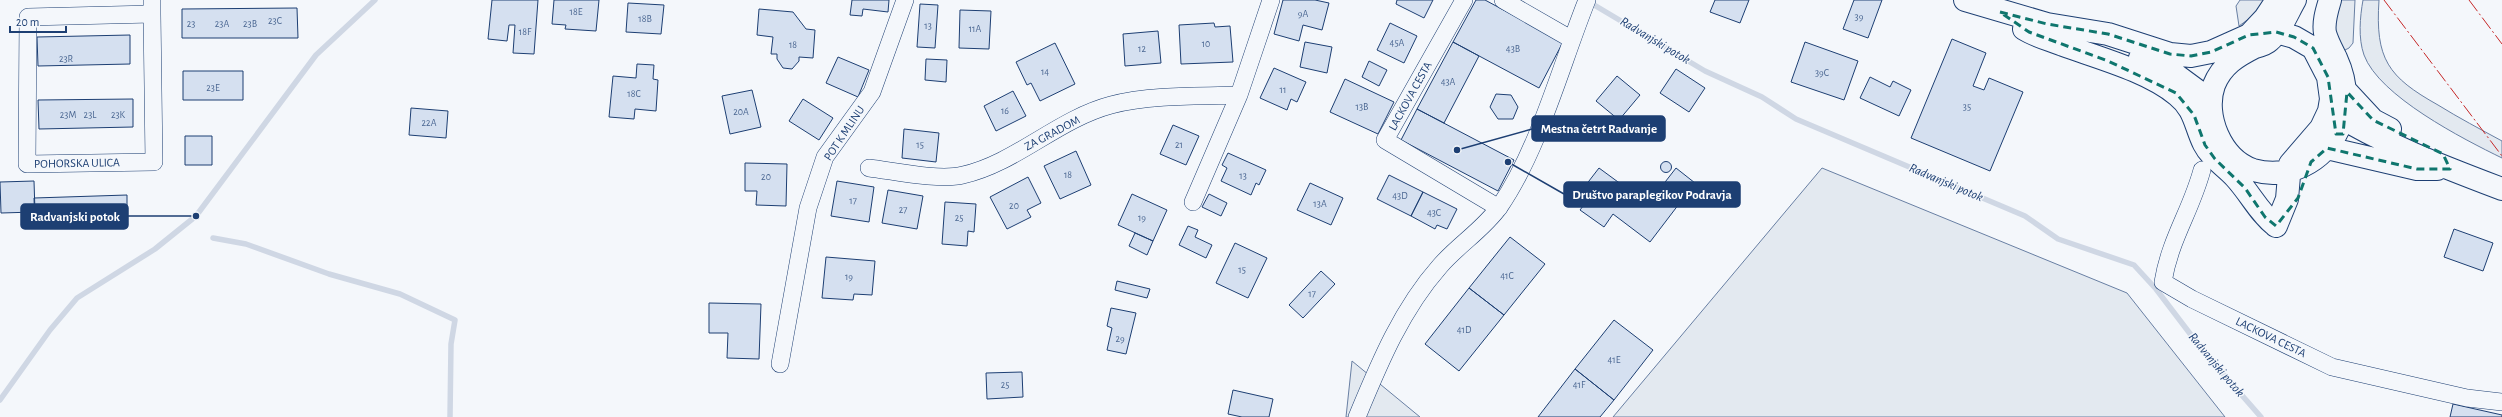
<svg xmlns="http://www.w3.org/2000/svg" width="2502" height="417" viewBox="0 0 2502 417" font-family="'Alegreya Sans',sans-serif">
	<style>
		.green { fill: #e3e9f0; stroke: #687fa3 }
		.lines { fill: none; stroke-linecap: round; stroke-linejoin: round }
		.stream { stroke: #cfd7e4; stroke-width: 5.5 }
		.building { fill: #d5e0f0; stroke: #1d3f73 }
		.street-casing { stroke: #1d3f73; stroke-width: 18 }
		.secondary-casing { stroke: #1d3f73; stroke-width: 24 }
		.street { stroke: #f4f7fb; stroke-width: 17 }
		.secondary { stroke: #f4f7fb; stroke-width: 22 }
		.power { stroke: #c62828; stroke-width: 1; stroke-dasharray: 14 3 2 3; stroke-linecap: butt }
		.marked { fill: none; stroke: #0f766e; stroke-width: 3; stroke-dasharray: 8 5; stroke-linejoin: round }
		.labels { text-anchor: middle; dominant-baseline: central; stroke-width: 3; stroke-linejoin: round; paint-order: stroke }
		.number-label { font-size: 10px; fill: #4b6792 }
		.street-label { font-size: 12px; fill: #1d3f73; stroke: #f4f7fb }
		.water-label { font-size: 13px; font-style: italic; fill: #1d3f73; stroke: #f4f7fb }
		.leader { fill: none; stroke: #1d3f73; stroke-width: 1.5 }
		.callout-dot { fill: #1d3f73; stroke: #f4f7fb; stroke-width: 1.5 }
		.callout { fill: #1d3f73; stroke: #1d3f73; stroke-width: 1.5 }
		.callout-label { font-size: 13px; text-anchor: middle; font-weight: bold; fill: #fff }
	</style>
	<rect width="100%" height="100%" fill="#f4f7fb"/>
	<path class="green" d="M2240,0H2269L2261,10L2239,26L2236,6Z
		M2337,0H2355L2353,43L2349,48L2343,51L2335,34Z
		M2363,0H2379C2375,59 2388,77 2438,105C2459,118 2480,129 2502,141V158C2463,139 2379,96 2364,55C2358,38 2360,17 2363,0Z
		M1822,168L2127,293L2225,417H1613Z
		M1352,361L1420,417H1346Z"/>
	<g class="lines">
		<path class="stream" d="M1589,2L1705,71L1762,97L1796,119L2025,216L2058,239L2134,265L2156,289L2204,352L2261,417
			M213,238L246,244L329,274L400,294L455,320L451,344L450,417
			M0,400L50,330L77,298L155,249L196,216L316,55L375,0"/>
	</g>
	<path class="building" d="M492,0H538L534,54L513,53L515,25H509L507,41L488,39Z
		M554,0H599L596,31L565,29L566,25L552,24Z
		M852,0H889L888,12L863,9L862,16L850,15Z
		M1283,0H1315L1329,3L1322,30L1303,25L1299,41L1274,34Z
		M1397,0H1433L1424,18L1396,4Z
		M1476,0H1485L1563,42L1539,88L1453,42Z
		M1715,0H1749L1740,23L1710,12Z
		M1854,0H1882L1868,38L1843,29Z
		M628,3L664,5L661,34L626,32Z
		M920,4L938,5L935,48L917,47Z
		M297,8L298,38H182V9Z
		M759,9L793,12L806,29L815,30L813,58L799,57V61L792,69L783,68L777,59V54H771L773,37L757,35Z
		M960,10L991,11L989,49L959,48Z
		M1214,23L1215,27L1230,26L1233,62L1181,64L1179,25Z
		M1390,23L1417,36L1404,63L1377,50Z
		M1158,31L1161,63L1125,66L1123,34Z
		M130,35V64L38,66L37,37Z
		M1952,39L1986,53L1973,86L1984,90L1989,78L2023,92L1990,171L1911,138Z
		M1305,42L1332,47L1327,73L1300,67Z
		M1453,42L1479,56L1444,123L1417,109Z
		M1805,42L1858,61L1844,100L1791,82Z
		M1055,43L1075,84L1040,101L1031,83L1027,85L1016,62Z
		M838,57L869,70L858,97L826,83Z
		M926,59L947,60L946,82L925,80Z
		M1369,61L1387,70L1379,86L1362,77Z
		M637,64L654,65L653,79L658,80L656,111L635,109L634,119L609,117L613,76L636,78Z
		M1274,68L1306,82L1297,102L1291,99L1287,110L1260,98Z
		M1676,69L1705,88L1689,112L1660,93Z
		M183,71H243V100H183Z
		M1617,76L1640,95L1619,120L1596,101Z
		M1870,77L1890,87L1893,81L1911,90L1899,116L1860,98Z
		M1345,79L1394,102L1378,134L1330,112Z
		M752,90L761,127L730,134L722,96Z
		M1013,91L1026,116L996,131L984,106Z
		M1496,94L1511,95L1518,107L1513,119H1498L1490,107Z
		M133,99V127L39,129L38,100Z
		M803,99L833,118L819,140L789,121Z
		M411,108L448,111L446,138L409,135Z
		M1417,109L1514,160L1498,191L1401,140Z
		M1173,125L1199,136L1186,165L1160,154Z
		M904,129L939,133L936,162L902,158Z
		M185,136H212V165H185Z
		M1076,151L1091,185L1060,199L1044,166Z
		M1228,153L1266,170L1259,185L1256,183L1251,195L1221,181L1227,168L1222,165Z
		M1660.5 167a5.5 5.5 0 1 1 11 0a5.5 5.5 0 1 1-11 0Z
		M745,163L787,164L786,206L756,205L757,191H745Z
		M1599,168L1648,204L1676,168L1695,183L1650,242L1613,214L1604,227L1580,210L1590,197L1582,190Z
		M1389,175L1423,192L1411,216L1377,199Z
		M1028,177L1041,203L1027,210L1031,217L1007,229L990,197Z
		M34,181L35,212L1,213L0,182Z
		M837,181L874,187L869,222L831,216Z
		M1310,183L1343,198L1331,225L1297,210Z
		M888,190L923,196L917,229L882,223Z
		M1423,192L1457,209L1447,229L1437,225L1435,229L1411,216Z
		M1132,194L1167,210L1153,241L1118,225Z
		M1209,194L1227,203L1221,216L1202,207Z
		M127,195V224L35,227L34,198Z
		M945,202L976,204L974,232L968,231L967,246L942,244Z
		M1188,226L1198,230L1195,237L1212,245L1206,258L1179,245Z
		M2454,229L2493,243L2483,271L2444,257Z
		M1135,233L1153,241L1147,255L1129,246Z
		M1510,237L1545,264L1504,315L1469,288Z
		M1235,243L1267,258L1248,298L1216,283Z
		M826,257L875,261L872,295L854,294L853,300L822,298Z
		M1321,271L1335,284L1303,318L1289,305Z
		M1117,281L1150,289L1147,298L1115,290Z
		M1469,288L1504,315L1459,371L1425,344Z
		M709,303L761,304L759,359L727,358L728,333H709Z
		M1111,308L1136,313L1126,354L1107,350L1112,328L1107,326Z
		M1614,320L1653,350L1614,400L1575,369Z
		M1575,369L1614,400L1600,417H1538Z
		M1022,372L1023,397L987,399L986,373Z
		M1233,390L1273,399L1269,417H1242L1228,414Z
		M2453,404L2502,415V417H2450Z"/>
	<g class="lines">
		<g class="street-casing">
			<path id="street" d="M152,0V14L154,162L27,164L28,17L152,14
				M1464,0L1385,140L1499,208
				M1503,0L1571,39
				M869,168C894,171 939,181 963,175C1016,163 1058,119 1111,105C1148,95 1200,96 1239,95
				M2202,170C2191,211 2170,239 2163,282L2192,299L2332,367L2467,398L2502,402
				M1193,202L1239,95L1271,0
				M780,364L808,208L825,157L872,92L905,0
				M1357,417C1379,364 1401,310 1440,266C1458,245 1484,229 1500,206C1539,149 1561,65 1587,0"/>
		</g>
		<g class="secondary-casing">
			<path id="secondary" d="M1965,0L2047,24L2108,34L2170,54L2191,56L2211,52L2249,35L2276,32L2294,37L2313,48L2328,77L2331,99L2329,111L2321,128L2290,164L2287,199L2276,226
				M2295,0C2288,12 2280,32 2269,41C2266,44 2259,46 2255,47C2237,56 2222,65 2214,85C2203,115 2221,159 2253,170C2288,180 2323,162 2338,130C2349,105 2347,82 2336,58C2332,50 2327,41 2325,33C2323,22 2327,10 2330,0
				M2024,29C2035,36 2051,40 2063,45C2099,58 2148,71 2177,95C2195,109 2195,126 2204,144C2211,158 2225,166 2235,177C2250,193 2259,213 2276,226
				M2249,35L2265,18L2277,0
				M2140,58L2172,72L2210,100
				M2347,92L2373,120L2390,129
				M2330,111C2383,144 2444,167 2502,189
				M2327,148L2417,169H2437"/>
		</g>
		<use href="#street" class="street"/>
		<use href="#secondary" class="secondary"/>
		<path class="power" d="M2384,0L2502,156
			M2469,0L2502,44"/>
	</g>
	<path class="marked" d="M2000,12L2047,24L2108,34L2170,54L2191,56L2211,52L2249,35L2276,32L2294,37L2313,48L2328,77L2336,134H2343L2347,92L2373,120L2443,154L2450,169H2417L2327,148L2311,162L2298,198L2276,226L2265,217L2245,188L2215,159L2205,145L2194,115L2176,93L2108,61L2029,32Z"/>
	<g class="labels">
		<g class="number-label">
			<text x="576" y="12">18E</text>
			<text x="1303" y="14">9A</text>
			<text x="1859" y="17">39</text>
			<text x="645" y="19">18B</text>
			<text x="275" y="21">23C</text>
			<text x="191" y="24">23</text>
			<text x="222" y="24">23A</text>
			<text x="250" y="24">23B</text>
			<text x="928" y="26">13</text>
			<text x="975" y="29">11A</text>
			<text x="525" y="32">18F</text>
			<text x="1397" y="43">45A</text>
			<text x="1206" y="44">10</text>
			<text x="793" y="45">18</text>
			<text x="1142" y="49">12</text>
			<text x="1513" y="49">43B</text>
			<text x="66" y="59">23R</text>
			<text x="1045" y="72">14</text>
			<text x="1822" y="73">39C</text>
			<text x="1448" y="82">43A</text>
			<text x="213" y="88">23E</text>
			<text x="1283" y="90">11</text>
			<text x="634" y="94">18C</text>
			<text x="1362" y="107">13B</text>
			<text x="1967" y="107">35</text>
			<text x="1005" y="111">16</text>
			<text x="741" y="112">20A</text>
			<text x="68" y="115">23M</text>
			<text x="90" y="115">23L</text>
			<text x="118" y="115">23K</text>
			<text x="429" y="123">22A</text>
			<text x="920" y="145">15</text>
			<text x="1179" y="145">21</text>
			<text x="1068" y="175">18</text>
			<text x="1243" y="176">13</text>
			<text x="766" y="177">20</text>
			<text x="1400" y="196">43D</text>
			<text x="853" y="201">17</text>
			<text x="1320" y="204">13A</text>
			<text x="1014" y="206">20</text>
			<text x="903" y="210">27</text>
			<text x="1434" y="213">43C</text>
			<text x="959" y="218">25</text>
			<text x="1142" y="218">19</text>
			<text x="1242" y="270">15</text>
			<text x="1507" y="276">41C</text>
			<text x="849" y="277">19</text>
			<text x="1312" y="294">17</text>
			<text x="1464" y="330">41D</text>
			<text x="1120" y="339">29</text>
			<text x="1614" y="360">41E</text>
			<text x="1005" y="385">25</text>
			<text x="1579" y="385">41F</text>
		</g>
		<g class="street-label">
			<text transform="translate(1410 96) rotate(-61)">LACKOVA CESTA</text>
			<text transform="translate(844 133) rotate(-56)">POT K MLINU</text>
			<text transform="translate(1052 133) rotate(-28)">ZA GRADOM</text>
			<text transform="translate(77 163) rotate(-1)">POHORSKA ULICA</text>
			<text transform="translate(2271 337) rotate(26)">LACKOVA CESTA</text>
		</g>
		<g class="water-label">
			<text transform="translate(1655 41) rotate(31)">Radvanjski potok</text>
			<text transform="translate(1946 183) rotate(23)">Radvanjski potok</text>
			<text transform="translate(2216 365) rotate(50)">Radvanjski potok</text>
		</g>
	</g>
	<path class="leader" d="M1457 150L1532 129M1508 162L1564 194M196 216L128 216"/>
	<g class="callout-dot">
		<circle cx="1457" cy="150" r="4"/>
		<circle cx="1508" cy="162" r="4"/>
		<circle cx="196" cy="216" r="4"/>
	</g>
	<g class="callout">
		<rect x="1532" y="116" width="133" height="25" rx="4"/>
		<rect x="1564" y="182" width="176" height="25" rx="4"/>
		<rect x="21" y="204" width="107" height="25" rx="4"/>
	</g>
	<g class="callout-label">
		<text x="1599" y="133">Mestna četrt Radvanje</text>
		<text x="1652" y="199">Društvo paraplegikov Podravja</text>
		<text x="75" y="221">Radvanjski potok</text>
	</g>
	<path d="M10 26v6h56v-6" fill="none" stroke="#1d3f73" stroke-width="2"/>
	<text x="16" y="26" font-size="12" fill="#1d3f73" stroke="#f4f7fb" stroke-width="3" paint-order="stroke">20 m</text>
</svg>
